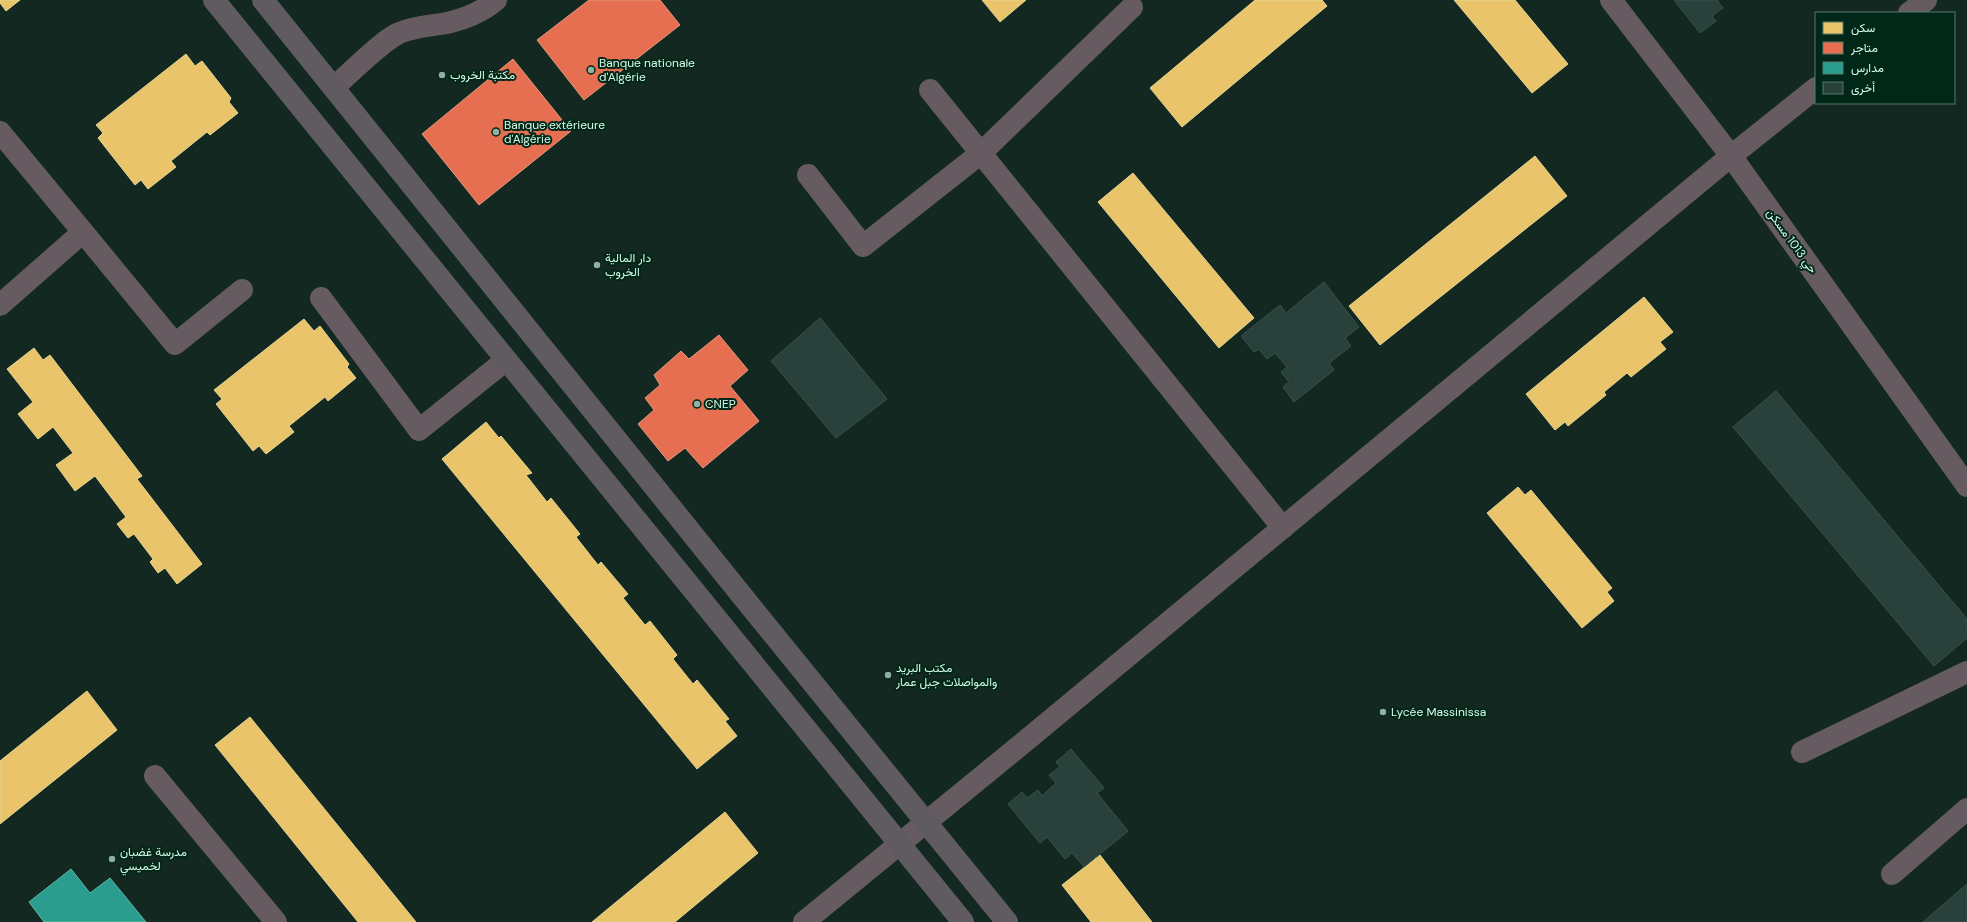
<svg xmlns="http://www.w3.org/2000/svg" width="1967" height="922" viewBox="0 0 1967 922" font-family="'DM Sans',Vazirmatn,sans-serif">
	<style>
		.homes { fill: #e9c46a; stroke: #e3d490 }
		.shops { fill: #e76f51; stroke: #e2997e }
		.schools { fill: #2a9d8f; stroke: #5eb9a9 }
		.building { fill: #29403b; stroke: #37534e }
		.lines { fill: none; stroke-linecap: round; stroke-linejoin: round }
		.minor { stroke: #655b61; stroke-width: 22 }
		.major { stroke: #605b60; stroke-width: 22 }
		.poi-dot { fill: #91b0a1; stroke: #002718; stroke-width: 1.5 }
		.labels { text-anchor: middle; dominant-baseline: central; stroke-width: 4; stroke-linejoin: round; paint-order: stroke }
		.poi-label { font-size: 12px; fill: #d6fae7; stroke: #002718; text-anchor: start }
		.street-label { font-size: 12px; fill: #d6fae7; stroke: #002718 }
	</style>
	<rect width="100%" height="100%" fill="#122820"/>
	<path class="homes" d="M0,0H20L6,11L0,3Z
		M982,0H1026L1000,22Z
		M1255,0H1322L1327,6L1182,127L1150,88Z
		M1454,0H1515L1568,64L1532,93Z
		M186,54L195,66L202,61L231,98L229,102L238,113L210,135L207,132L171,161L176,167L148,189L141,180L135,185L98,138L103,133L96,125Z
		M1535,156L1567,196L1380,345L1349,306Z
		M1133,173L1254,318L1219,348L1098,202Z
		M1644,297L1673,332L1660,342L1666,349L1631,377L1627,373L1604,392L1606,395L1568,426L1565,422L1555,430L1526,394Z
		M304,319L314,331L320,326L349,364L347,367L356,378L328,401L325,397L289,426L294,432L266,454L259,446L253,451L216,404L222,399L214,390Z
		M34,348L43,360L50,355L142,476L137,479L202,564L177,584L165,568L158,573L150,562L153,559L134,534L128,538L117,524L126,517L95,476L75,491L56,465L73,453L53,427L38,439L18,414L33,402L7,369Z
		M486,422L499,438L501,436L532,473L526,475L547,502L551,498L580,534L576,537L598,565L601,562L628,594L623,598L645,625L650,621L677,655L673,659L693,684L697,680L729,719L725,721L737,736L697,769L442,459Z
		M1518,487L1525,495L1531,490L1612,588L1607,592L1614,601L1582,628L1487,513Z
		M87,691L117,730L0,824V761Z
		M250,717L416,922H358L215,745Z
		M725,812L758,853L675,922H592Z
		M1100,855L1152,922H1091L1062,885Z"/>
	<path class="shops" d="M589,0H660L680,25L584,100L537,40Z
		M513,59L571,131L479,205L422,134Z
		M719,335L748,370L730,386L759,421L703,468L685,448L668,461L638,424L654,410L645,398L660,385L654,375L681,351L689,359Z"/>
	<path class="schools" d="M71,869L90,893L110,878L146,922H44L29,902Z"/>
	<path class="building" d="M1674,0H1717L1723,8L1712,16L1716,21L1700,33Z
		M1324,282L1359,327L1345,338L1351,346L1329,363L1334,370L1294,402L1283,387L1289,382L1281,372L1287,367L1275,353L1267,359L1259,349L1254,352L1241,336L1280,305L1286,313Z
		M820,318L887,399L836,438L771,361Z
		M1776,391L1967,619V638L1934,666L1733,427Z
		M1071,749L1104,788L1097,793L1128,831L1084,867L1072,853L1065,859L1047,837L1040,843L1008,804L1022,792L1027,798L1038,790L1042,796L1056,783L1049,775L1060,767L1056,762Z
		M1967,884V922H1923Z"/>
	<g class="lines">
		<path class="minor" d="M1611,0L1731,156L1967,486
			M1909,13L1926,0
			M334,87C352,72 380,42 399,33C415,26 430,26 447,23C465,19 482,12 496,0
			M930,90L1283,528
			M0,132L83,232
			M808,175L863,246L981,153L1132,7
			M321,298L419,430L506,360
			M0,305L83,232L175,344L242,290
			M1802,752L1967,672
			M155,776L276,922
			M1892,874L1967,809
			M804,922L1023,743L1731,156L1816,88"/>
		<path class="major" d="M214,0L963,922
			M263,0L743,597L1007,922"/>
	</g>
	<g class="poi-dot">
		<circle cx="591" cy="70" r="4"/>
		<circle cx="442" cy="75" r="4"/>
		<circle cx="496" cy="132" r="4"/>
		<circle cx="597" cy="265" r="4"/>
		<circle cx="697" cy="404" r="4"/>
		<circle cx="888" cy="675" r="4"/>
		<circle cx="1383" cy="712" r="4"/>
		<circle cx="112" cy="859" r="4"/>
	</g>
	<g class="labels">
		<g class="poi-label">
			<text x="599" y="63">Banque nationale<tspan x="599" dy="14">d'Algérie</tspan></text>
			<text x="450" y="75">مكتبة الخروب</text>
			<text x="504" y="125">Banque extérieure<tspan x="504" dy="14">d'Algérie</tspan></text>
			<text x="605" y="258">دار المالية<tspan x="605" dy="14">الخروب</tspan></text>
			<text x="705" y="404">CNEP</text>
			<text x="896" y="668">مكتب البريد<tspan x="896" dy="14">والمواصلات جبل عمار</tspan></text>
			<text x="1391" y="712">Lycée Massinissa</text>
			<text x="120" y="852">مدرسة غضبان<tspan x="120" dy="14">لخميسي</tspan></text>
		</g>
		<g class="street-label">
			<text transform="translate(1792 241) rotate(54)">حي 1013 مسكن</text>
		</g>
	</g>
	<rect x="1815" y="12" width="140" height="92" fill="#002718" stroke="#567b6b"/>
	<rect x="1823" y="22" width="20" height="12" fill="#e9c46a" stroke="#567b6b"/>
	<text x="1851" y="32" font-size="12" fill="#d6fae7">سكن</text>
	<rect x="1823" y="42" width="20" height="12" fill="#e76f51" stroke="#567b6b"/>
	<text x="1851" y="52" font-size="12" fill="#d6fae7">متاجر</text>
	<rect x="1823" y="62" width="20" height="12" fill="#2a9d8f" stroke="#567b6b"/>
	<text x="1851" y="72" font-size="12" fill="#d6fae7">مدارس</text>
	<rect x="1823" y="82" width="20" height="12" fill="#29403b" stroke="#567b6b"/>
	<text x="1851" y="92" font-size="12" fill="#d6fae7">أخرى</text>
</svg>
